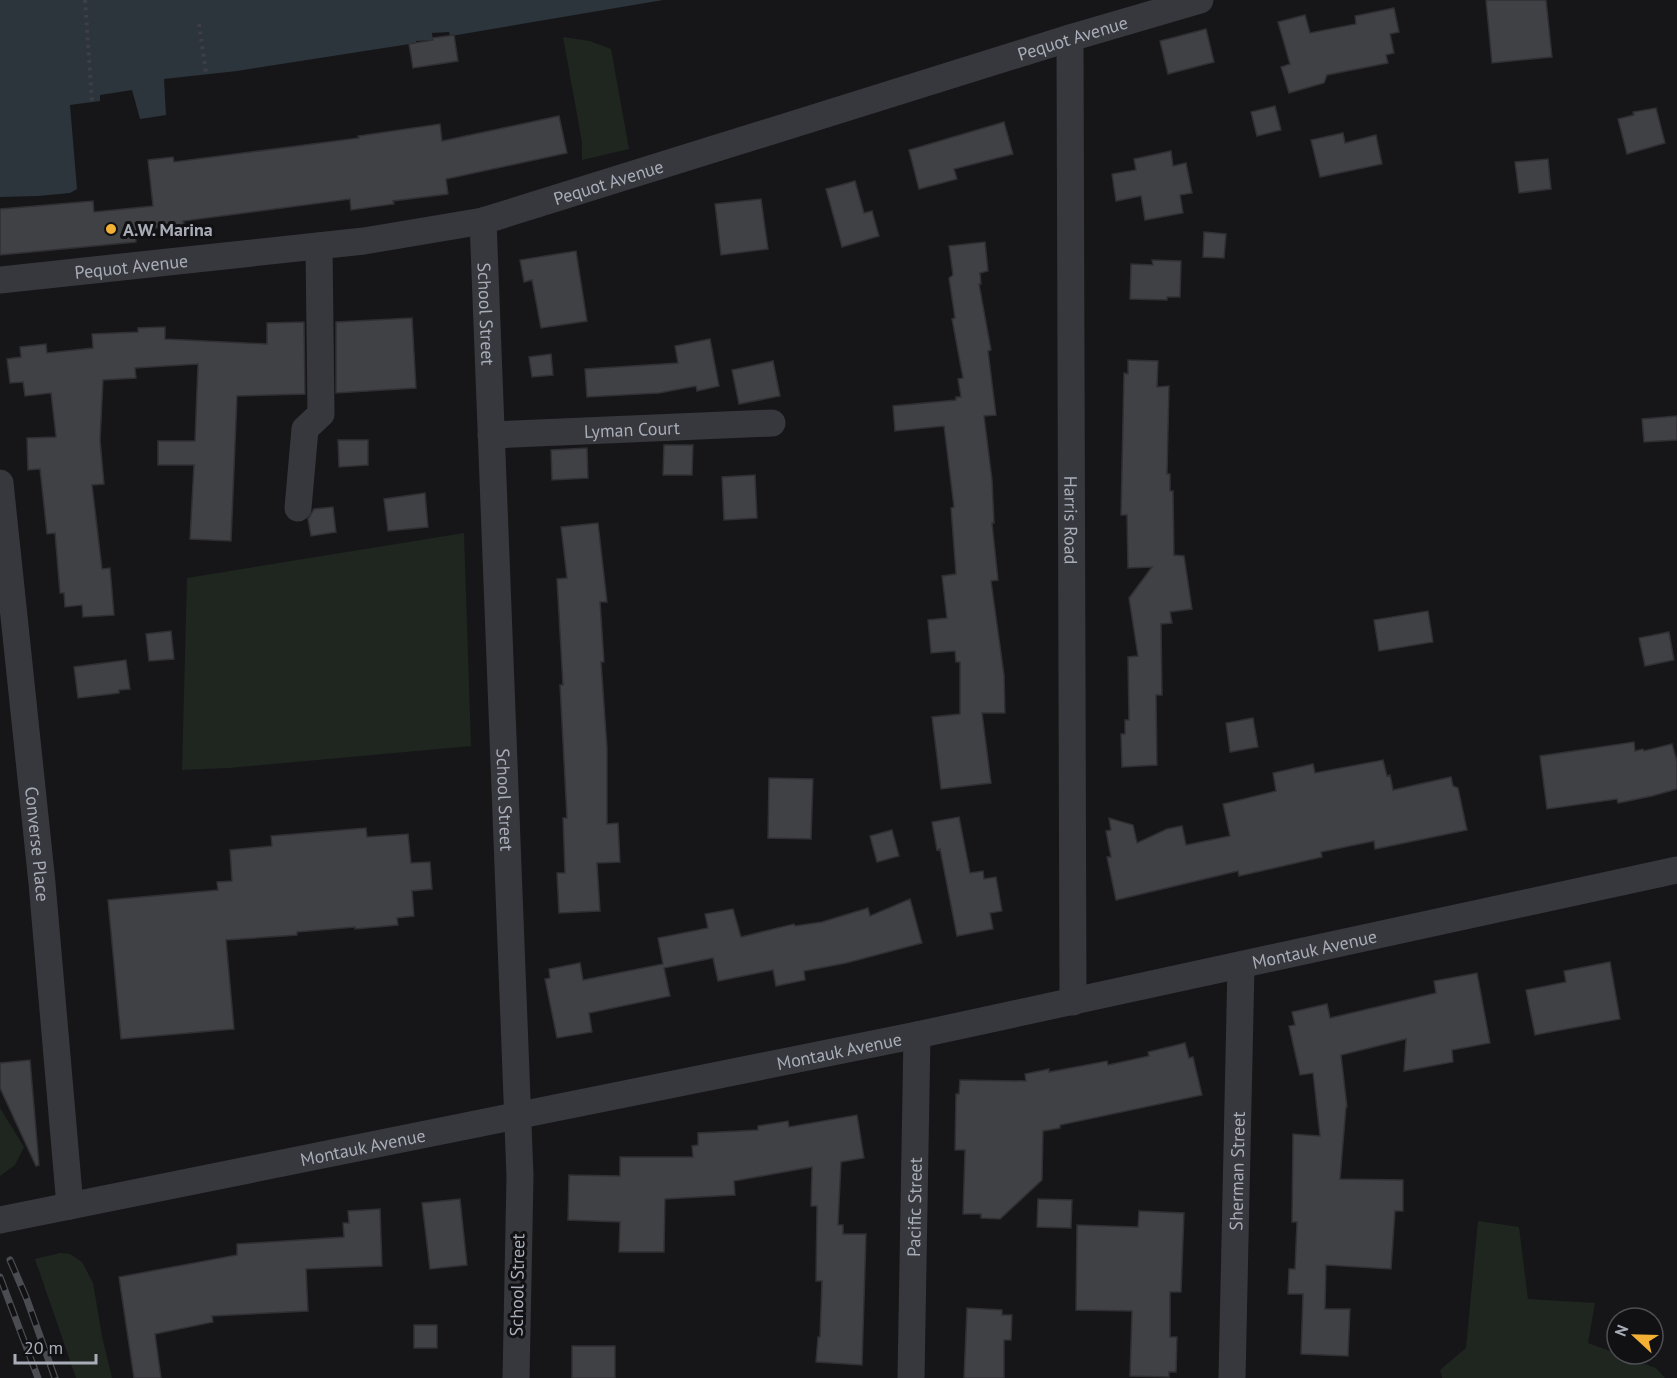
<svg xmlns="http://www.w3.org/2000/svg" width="1677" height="1378" viewBox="0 0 1677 1378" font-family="'PT Sans',sans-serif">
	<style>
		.green { fill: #1e261f }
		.water { fill: #2c353c }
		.building { fill: #404145; stroke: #303034; stroke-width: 1.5 }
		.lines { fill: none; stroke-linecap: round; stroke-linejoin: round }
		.path { stroke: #3d3f44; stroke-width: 4; stroke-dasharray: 3 4.5; stroke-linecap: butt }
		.minor { stroke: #37383d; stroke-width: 27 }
		.rail-casing { stroke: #4a4c52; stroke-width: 7 }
		.rail { stroke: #111113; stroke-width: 4.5; stroke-dasharray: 14; stroke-linecap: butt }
		.poi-dot { fill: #f2b134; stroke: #111113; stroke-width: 2 }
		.labels { text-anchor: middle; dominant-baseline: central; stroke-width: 6; stroke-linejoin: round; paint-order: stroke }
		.street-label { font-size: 18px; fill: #a8adb8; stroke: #111113 }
		.poi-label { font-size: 18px; font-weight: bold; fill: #a8adb8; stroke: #111113; text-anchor: start }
	</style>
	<rect width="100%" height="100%" fill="#161618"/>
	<path class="green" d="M563,37L590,41L611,49L629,149L582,160V142Z
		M464,533L471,746L229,768L182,770L187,578Z
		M0,1108L24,1147L15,1165L0,1176Z
		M1478,1221L1519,1227L1528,1299L1595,1303L1588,1343L1656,1368L1665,1378H1442L1440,1370L1466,1348Z
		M60,1253L70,1254L82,1262L93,1283L102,1336L112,1378H76L35,1259Z"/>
	<path class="water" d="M0,0H663L457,35L450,36L449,32L432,33L433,40L416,41V43L237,71L164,79L166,115L140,119L132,90L100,95V101L70,105L77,189L70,193L38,196L0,197Z"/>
	<path class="building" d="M1486,0H1546L1552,57L1492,63Z
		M1394,8L1399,32L1390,34L1394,53L1386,55L1388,63L1327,75L1324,83L1289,93L1281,67L1290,64L1278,22L1305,15L1310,33L1356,24L1355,16Z
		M1206,29L1214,62L1168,74L1160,41Z
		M454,35L458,61L413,68L409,44L433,40L432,38Z
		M1275,106L1281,130L1257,136L1251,112Z
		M1656,108L1665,143L1627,154L1618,119L1634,115L1633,112Z
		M559,116L567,153L446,179L448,194L393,201L394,204L351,210L350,199L183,221L184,224L135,231L136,242L0,255V209L93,201L94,212L153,206L148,160L173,157L174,162L359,138L358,136L440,124L442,141Z
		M1004,122L1013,154L954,169L957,179L919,189L909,150Z
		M1343,133L1345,143L1376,135L1382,164L1320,177L1311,140Z
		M1171,151L1173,166L1186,163L1192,193L1180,195L1183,213L1145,220L1141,196L1116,201L1112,174L1136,170L1134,159Z
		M1548,159L1551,189L1519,193L1515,162Z
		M855,181L864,213L872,211L879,236L842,247L826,189Z
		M761,199L768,249L721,255L715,204Z
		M1204,232L1226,234L1224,258L1203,257Z
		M985,242L988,271L980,273L981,284H979L991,350L988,351L996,415L984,416L992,480L994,523H992L998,580L991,581L1004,675L1005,713H982L991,783L941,789L932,717L960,714V662H956L955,651L931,653L928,620L947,618L942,576L956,574L951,508L954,507L944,426L895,431L893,406L956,400V397H961L958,379L963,378L952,319L955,318L949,278L953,275L949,246Z
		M576,251L587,321L541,328L532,280L524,282L520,260Z
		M1152,260L1181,261L1180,297H1167V300L1130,299L1131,264L1153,265Z
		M412,318L416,388L336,393V322Z
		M304,322L305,394L237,396L231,541L190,539L194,465H158V441H195L198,364L135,368L136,378L103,380L100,440L104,484L92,485L102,569L110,568L114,615L83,617L82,605L65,607L64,593H60L55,533L47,534L40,469L28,470L27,438L56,437L51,393L25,396L23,382L10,383L7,359L21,357L20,347L46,344L47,353L93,348L92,334L138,332V328L165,327V339L267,344V323Z
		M710,339L719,386L697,391L696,386L659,393L587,397L585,369L678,363L675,346Z
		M551,354L553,375L532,377L529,357Z
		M1128,360L1158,361L1157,387L1169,386L1167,474H1170V491H1173L1174,555L1184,556L1192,609L1170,612L1172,623L1161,624L1162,695H1156L1157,765L1122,767L1121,734H1125V720H1129L1128,657L1138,656L1129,598L1152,567L1128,568L1127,515H1121L1124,373L1128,374Z
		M773,361L780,396L739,404L732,370Z
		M1677,416V440L1644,442L1642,419Z
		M338,440H368V465L339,467Z
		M664,445H693L692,475H663Z
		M587,448L588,478L552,480L551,450Z
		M755,475L757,518L724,520L722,477Z
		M425,493L428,527L388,531L384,499Z
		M333,507L336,532L311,536L308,519L314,509Z
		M598,523L607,602H600L604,662H601L607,748V824L618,823L620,862L597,863L600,911L559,913L557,873H565L563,818H567L560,685H563L557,579L567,578L561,527Z
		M1428,611L1433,642L1379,651L1374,620Z
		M171,631L174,659L149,661L146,634Z
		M1669,632L1674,660L1645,666L1639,638Z
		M126,660L130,689L119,690V693L78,698L74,667Z
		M1253,718L1258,747L1230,752L1226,723Z
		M1634,742L1635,751L1643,749L1644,751L1672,744L1677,761V789L1652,796L1618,803L1617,799L1547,809L1540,756Z
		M1383,760L1387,776L1390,775L1393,790L1451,777L1453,786L1458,788L1467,830L1375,849L1374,841L1321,852L1322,857L1239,876L1238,871L1116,900L1107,857H1111L1106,831L1111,830L1109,818L1133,825L1137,843L1167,829L1182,826L1186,845L1230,836L1223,804L1276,791L1273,773L1313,764L1315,773Z
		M769,778L813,779L811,839L768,838Z
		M959,817L970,873L983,871L984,879L996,877L1002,911L990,913L993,929L957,936L940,849L937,850L932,822Z
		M366,828L367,837L408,834L411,863L430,862L432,889L412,891L414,916L397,918L398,925L355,929V927L297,932V935L226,940L234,1029L121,1039L108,900L218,890L217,882L232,881L230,850L272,846L271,836Z
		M892,830L899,856L877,862L870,836Z
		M910,899L922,943L846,963L804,971L805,980L776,986L773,970L718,981L713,958L664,968L670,996L589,1013L592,1032L557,1038L545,979L550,978L549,969L580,963L583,980L663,964L658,938L708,928L705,914L733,909L741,937L794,924L795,926L822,922L868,908L870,916Z
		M1610,962L1620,1019L1535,1035L1526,990L1566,982L1564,971Z
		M1477,973L1490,1043L1452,1050L1453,1062L1404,1071L1406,1039L1341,1055L1347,1107H1346L1340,1179L1403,1180V1211H1395L1391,1269L1326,1265L1325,1309H1350L1348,1356L1301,1354L1303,1294H1288L1289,1269H1295L1297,1222H1292L1293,1134L1320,1136L1313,1073L1300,1075L1289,1026L1295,1025L1292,1012L1327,1004L1330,1018L1436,993L1434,981Z
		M1185,1043L1189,1058L1193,1057L1202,1095L1060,1125V1128L1043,1131L1042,1180L1000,1219L981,1218V1214H963L965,1150H955L956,1094H959L960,1080L1026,1081L1025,1074L1049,1069V1072L1107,1061L1108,1065L1149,1056L1148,1052Z
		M30,1060L39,1165L36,1166L0,1088V1063Z
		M857,1115L864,1158L841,1162L838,1225H843V1234H866L862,1365L816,1362L818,1337H820L822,1281H816L817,1206H811L812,1167L734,1181L735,1195L665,1199L664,1252H619L620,1222L568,1220L569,1175L620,1176V1157H693L692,1146L698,1145V1133L758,1130V1126L788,1121L789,1127Z
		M460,1199L467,1265L430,1269L422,1203Z
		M1038,1199L1072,1200L1071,1228L1037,1227Z
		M380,1209L382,1266L306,1269L308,1311L212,1316L213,1322L155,1334L161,1378H134L119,1277L237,1255V1244L344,1237L343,1223H349L348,1211Z
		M1139,1211L1184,1213L1181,1292H1170V1337H1177L1176,1372H1169V1377L1130,1376L1132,1311L1076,1310L1077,1225L1138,1227Z
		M967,1308L1002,1310V1315H1012L1011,1340H1004V1378H964Z
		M414,1325H437V1348H414Z
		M572,1346H615V1378H572Z"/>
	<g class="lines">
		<path class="path" d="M85,0L92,102
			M199,24L206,73"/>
		<g class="minor">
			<path id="s1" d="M1070,38L1073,1002"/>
			<path id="s2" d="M483,221L520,1176L516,1378"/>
			<path id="s3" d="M0,280L364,241L483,221L1070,38L1200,0"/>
			<path id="s4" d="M491,435L772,423"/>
			<path id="s5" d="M0,483L42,883L70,1206"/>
			<path d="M298,508L305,429L321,414L319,246"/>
			<path id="s6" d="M0,1220L917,1035L1677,870"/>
			<path id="s7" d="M911,1378L917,1035"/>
			<path id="s8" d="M1232,1378L1241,965"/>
		</g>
		<g class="rail-casing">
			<path id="rail" d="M10,1260L26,1297L55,1378
				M0,1277L38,1378"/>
		</g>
		<use href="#rail" class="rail"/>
	</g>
	<circle class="poi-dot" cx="111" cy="229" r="6"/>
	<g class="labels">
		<g class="street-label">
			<text stroke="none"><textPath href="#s3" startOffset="1104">Pequot Avenue</textPath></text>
			<text stroke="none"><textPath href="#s3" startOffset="618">Pequot Avenue</textPath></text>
			<text stroke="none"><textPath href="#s3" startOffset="132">Pequot Avenue</textPath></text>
			<text stroke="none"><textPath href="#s2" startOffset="93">School Street</textPath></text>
			<text stroke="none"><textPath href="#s4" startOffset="141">Lyman Court</textPath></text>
			<text stroke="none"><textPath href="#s1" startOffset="482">Harris Road</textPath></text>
			<text stroke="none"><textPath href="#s2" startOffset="579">School Street</textPath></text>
			<text stroke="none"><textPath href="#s5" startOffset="363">Converse Place</textPath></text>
			<text stroke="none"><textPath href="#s6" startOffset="1342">Montauk Avenue</textPath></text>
			<text stroke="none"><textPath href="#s6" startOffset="856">Montauk Avenue</textPath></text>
			<text stroke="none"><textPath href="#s6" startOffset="370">Montauk Avenue</textPath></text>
			<text stroke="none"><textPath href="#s8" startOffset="207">Sherman Street</textPath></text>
			<text stroke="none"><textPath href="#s7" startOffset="171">Pacific Street</textPath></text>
			<text transform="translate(517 1285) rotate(-89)">School Street</text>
		</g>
		<g class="poi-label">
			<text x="123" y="229">A.W. Marina</text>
		</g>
	</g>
	<g transform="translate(1635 1336) rotate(292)"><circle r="28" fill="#111113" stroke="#4d4f55" stroke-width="1.5"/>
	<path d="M0-4.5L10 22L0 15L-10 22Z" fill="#f2b134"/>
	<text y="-9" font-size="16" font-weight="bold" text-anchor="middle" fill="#a8adb8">N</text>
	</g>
	<path d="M15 1354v9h81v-9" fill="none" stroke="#a8adb8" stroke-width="3"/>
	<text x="24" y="1354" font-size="18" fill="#a8adb8" stroke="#111113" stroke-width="4.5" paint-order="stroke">20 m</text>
</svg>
